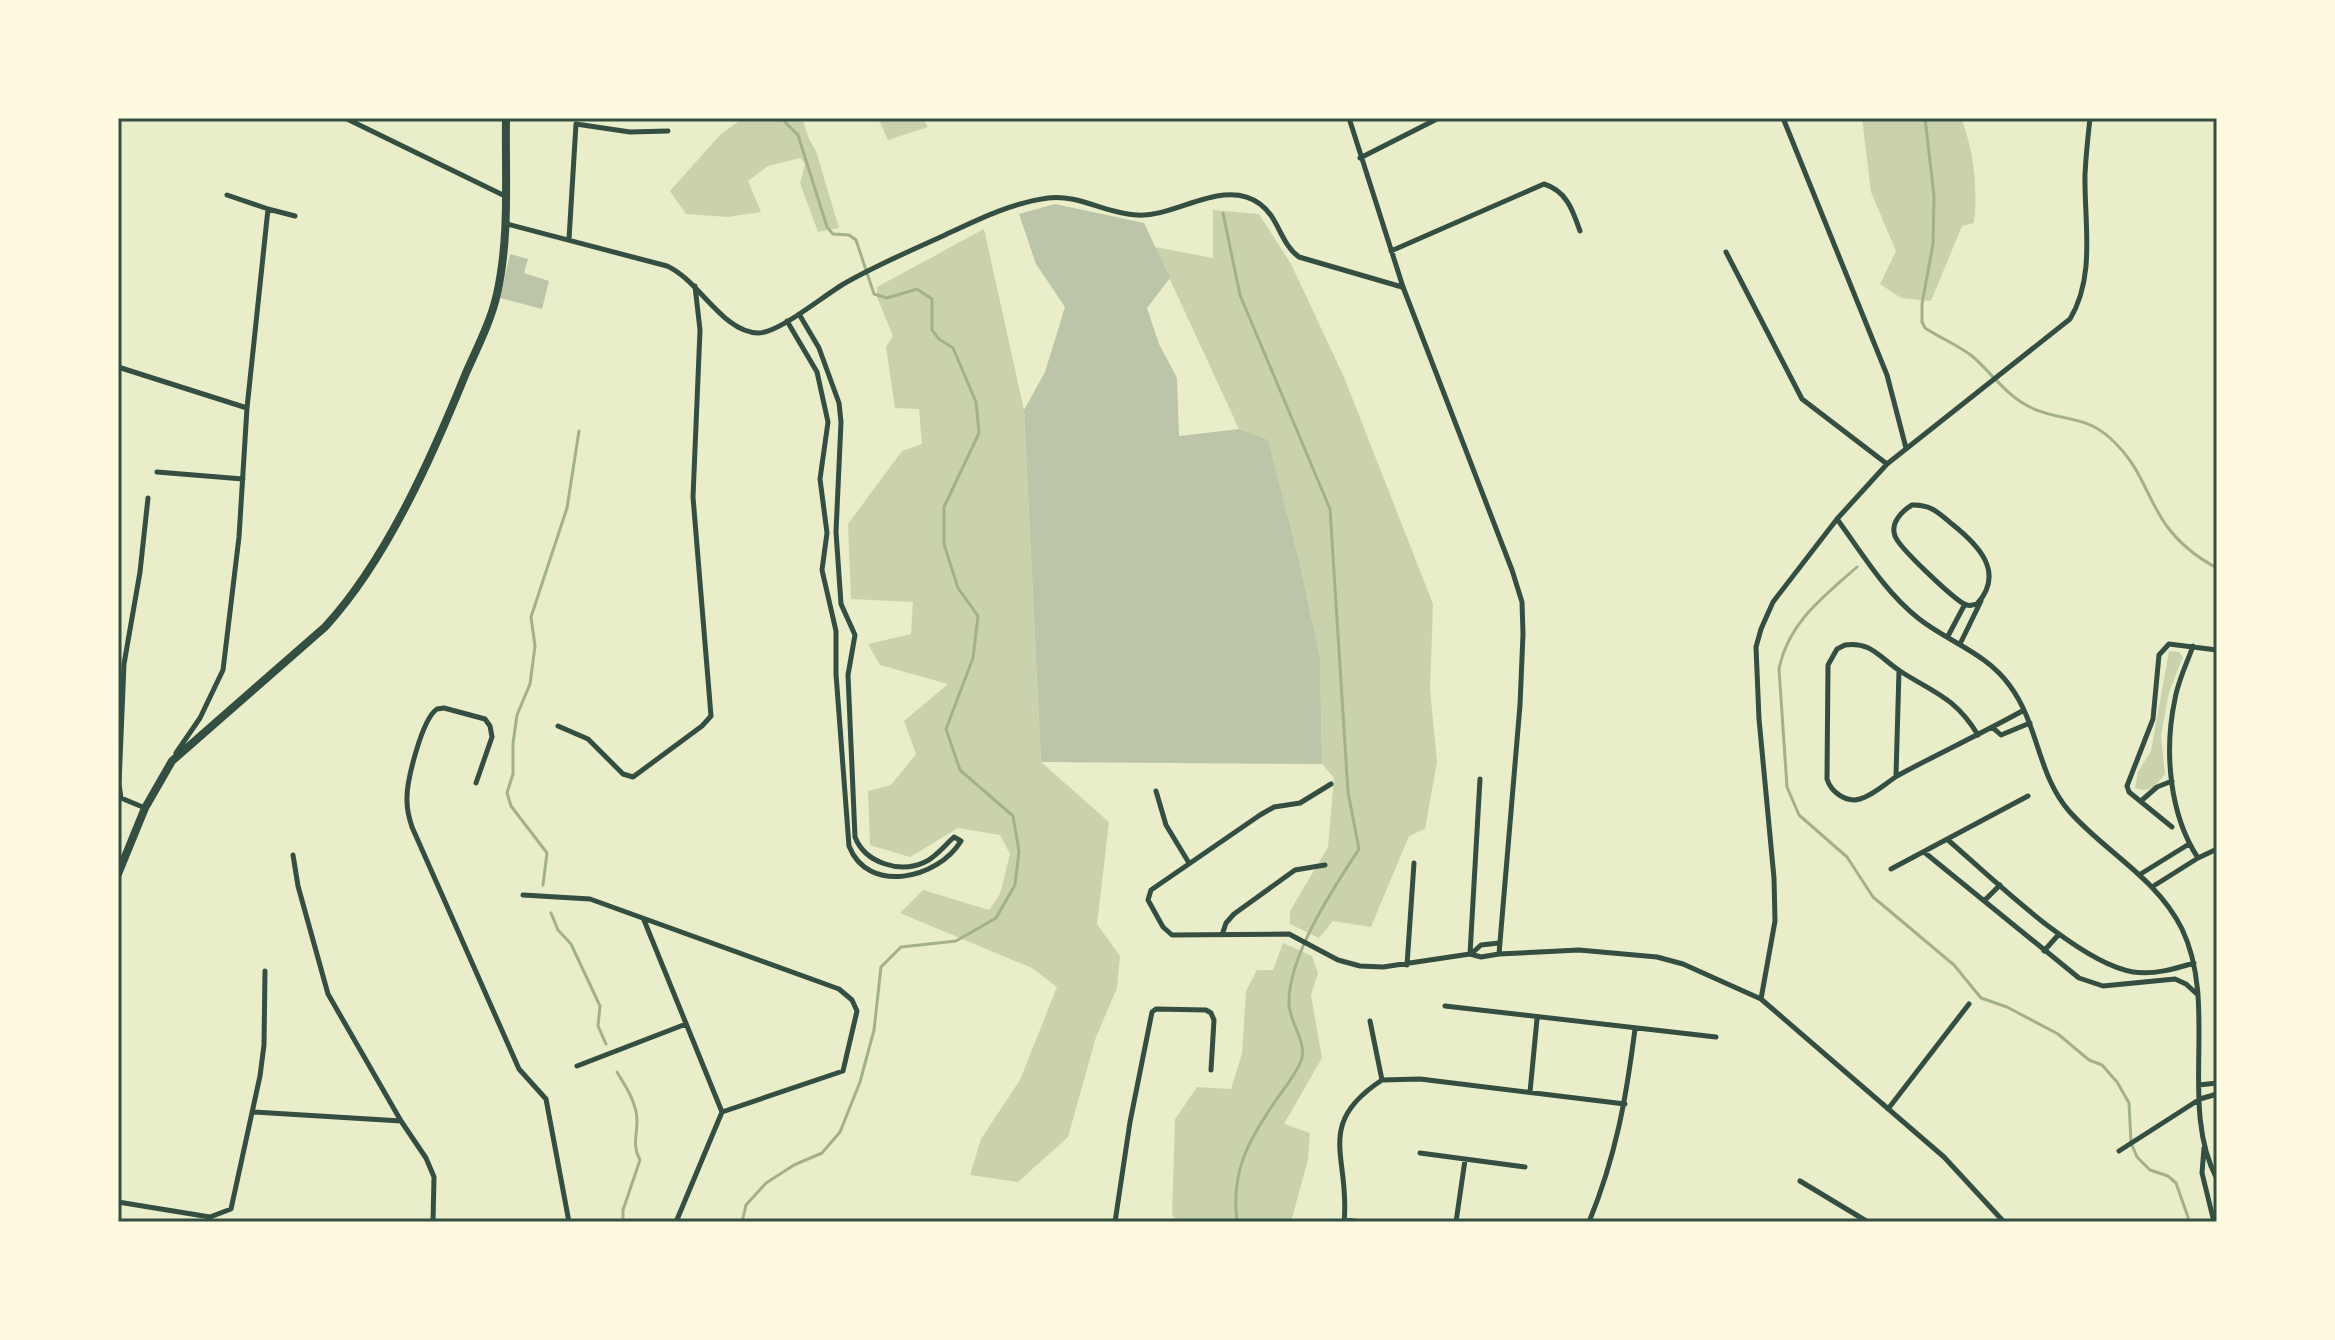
<svg xmlns="http://www.w3.org/2000/svg" width="2335" height="1340" viewBox="0 0 2335 1340" font-family="'Space Grotesk',sans-serif">
	<style>
		.green { fill: #cad2ad }
		.lines { fill: none; stroke-linecap: round; stroke-linejoin: round }
		.stream { stroke: #a3b18a; stroke-width: 3 }
		.building { fill: #bcc5a7 }
		.minor { stroke: #344e41; stroke-width: 5 }
		.secondary { stroke: #344e41; stroke-width: 8 }
		.neatline { fill: none; stroke: #344e41; stroke-width: 3 }
	</style>
	<rect width="100%" height="100%" fill="#e9edc9"/>
	<path class="green" d="M743,118H802L809,139L816,151L839,228L818,232L800,183L805,164L800,158L768,166L748,181L761,212L728,217L686,214L670,191L720,135Z
		M878,118H922L928,127L888,140Z
		M1862,118H1961C1974,150 1978,188 1974,223L1962,226L1931,301L1901,298L1880,284L1896,251L1871,192Z
		M1213,210L1259,214L1291,264L1344,377L1433,604L1430,689L1437,762L1425,829L1409,836L1371,927L1333,921L1319,938L1290,924V911L1328,847L1334,778L1322,764L1320,657L1299,560L1268,441L1239,429L1155,247L1213,258Z
		M984,229L1024,410L1041,762L1109,822L1097,924L1120,956L1117,988L1096,1037L1068,1137L1018,1182L970,1175L981,1139L1020,1080L1057,987L1032,968L900,913L923,890L989,910L1000,894L1010,854L1000,835L958,828L910,857L870,845L868,791L891,785L916,754L904,721L948,684L880,665L868,644L911,634L913,602L851,599L848,524L902,451L922,444L919,409L895,408L886,347L893,336L877,297V287Z
		M2169,651L2179,652L2183,657L2169,692L2161,736L2165,774C2156,785 2150,794 2135,788L2138,772L2151,751Z
		M1283,943L1312,956L1318,973L1311,995L1322,1058L1284,1124L1310,1133L1308,1160L1291,1222H1177L1172,1214L1175,1119L1197,1087L1231,1089L1242,1054L1246,991L1257,970H1273Z"/>
	<g class="lines">
		<path class="stream" d="M1925,118L1934,196L1933,244L1922,304V322L1925,328C1940,338 1958,345 1972,356C1992,373 2007,397 2032,408C2060,421 2085,415 2110,438C2142,467 2144,493 2166,525C2179,543 2198,558 2217,568
			M1223,213L1240,295L1330,509L1348,792L1359,849C1334,887 1288,956 1289,1003C1289,1023 1308,1042 1301,1061C1295,1076 1283,1090 1274,1103C1247,1143 1231,1172 1237,1222
			M1857,567C1823,597 1788,623 1779,669L1787,787L1799,815L1847,857L1873,897L1954,965L1981,998L2007,1007L2058,1034L2089,1060L2102,1065L2117,1082L2129,1103L2131,1143L2137,1157L2150,1170L2168,1176L2176,1183L2189,1220
			M543,885L547,853L511,806L507,793L513,774V743L517,715L530,684L535,646L531,617L567,508L579,431
			M551,913L558,930L571,944L600,1006L598,1026L606,1044
			M617,1072C626,1087 637,1103 637,1121C637,1136 632,1146 640,1160L623,1210V1222
			M742,1222L746,1205L766,1183L794,1165L822,1153L840,1132L860,1082L874,1030L881,967L901,947L956,941L996,918L1015,885L1019,851L1013,816L960,770L946,729L973,658L978,616L958,588L944,544V507L979,433L976,402L953,348L939,339L932,330V299L917,289L887,298L874,294L856,240L849,235L833,234L827,227L798,135L785,122L784,118"/>
	</g>
	<path class="building" d="M1055,204L1144,223L1170,278L1147,308L1159,344L1177,378L1179,436L1239,429L1268,440L1299,560L1320,657L1322,764L1041,762L1024,410L1045,372L1065,307L1036,264L1019,214Z
		M510,254L528,259L524,273L549,281L542,309L500,298Z"/>
	<g class="lines">
		<path class="minor" d="M345,118L505,196
			M1349,118L1403,287L1512,570L1522,602L1523,634L1520,705L1499,954L1579,950L1657,957L1683,964L1761,999L1944,1157L2004,1222
			M1783,118L1887,375L1906,448
			M1360,158L1439,118
			M268,209L295,216
			M507,224L667,266C699,280 722,332 758,333C780,333 825,294 847,282C879,264 912,250 945,235C979,219 1011,203 1048,198C1079,194 1106,214 1137,215C1175,218 1224,177 1260,204C1279,218 1280,243 1299,257L1402,287
			M569,239L576,124L630,132L668,131
			M1391,251L1544,184C1567,191 1573,211 1580,231
			M1726,252L1802,399L1887,464
			M799,314L819,348L839,403L841,422L836,532L841,604L855,635L848,675L855,837C865,863 900,874 925,862C936,857 945,845 954,837L961,841
			M787,321L817,372L828,422L820,479L827,533L822,570L836,631V674L849,846C868,895 938,879 961,841
			M118,367L247,408
			M157,472L243,479
			M1912,505C1930,504 1939,513 1952,524C1977,544 2006,572 1977,604C1971,605 1970,607 1964,604C1952,597 1899,548 1895,536C1890,523 1902,511 1912,505Z
			M1837,519C1862,553 1885,592 1918,618C1948,642 1987,653 2010,686C2039,725 2037,774 2069,811C2105,852 2157,878 2182,929C2219,1006 2178,1106 2217,1179
			M1948,636L1965,604
			M1960,644L1981,601
			M2193,646C2187,663 2178,681 2175,699C2164,750 2169,814 2198,858
			M558,726L588,739L623,774L633,777L702,726L711,716L693,497L700,330L695,286
			M1992,727L2001,735L2030,723
			M1978,735C1955,697 1934,693 1900,671C1880,658 1871,641 1845,645L1837,649L1828,665L1827,779C1831,792 1846,803 1860,799C1874,795 1886,783 1897,776C1939,753 1983,733 2024,710
			M176,753L200,718L223,670L239,537L247,408L268,209L227,195
			M1896,776L1899,670
			M476,783L492,737L490,726L485,719L444,708L437,709C422,719 406,782 407,801C407,810 409,818 412,827L519,1069L546,1099L569,1222
			M1331,784L1300,803L1274,807L1260,815L1151,890L1148,900L1163,927L1172,935L1289,934L1338,960L1360,966L1383,967L1470,954L1481,957L1499,954
			M1156,791L1166,825L1189,863
			M2141,801L2157,787L2172,781
			M145,808L121,798L119,784L124,664L140,572L148,498
			M2172,827L2129,792L2127,786L2153,719L2159,655L2169,644L2217,650
			M1948,840C1991,877 2078,963 2133,972C2154,975 2174,969 2194,963
			M1924,852L2079,978L2103,986L2175,979L2186,984L2198,995
			M293,855L298,886L328,994L401,1121L426,1158L434,1177L433,1222
			M1891,869L2028,796
			M2139,875L2189,844
			M2152,887L2198,858L2217,849
			M523,895L590,899L839,989L852,1000L857,1011L843,1071L722,1112
			M1985,900L2000,885
			M644,920L722,1112L676,1222
			M1222,935L1226,923L1234,914L1295,870L1325,865
			M2044,951L2059,934
			M1470,954L1480,779
			M1471,954L1481,945L1499,943
			M1407,965L1414,863
			M1761,999L1775,921L1774,878L1759,719L1756,647L1761,629L1773,602L1837,519L1887,464L2070,319C2096,276 2084,222 2085,174C2086,155 2088,136 2090,118
			M1445,1006L1716,1037
			M1370,1021L1382,1080
			M577,1066L686,1024
			M1382,1080L1420,1079L1625,1104
			M2199,1085L2217,1083
			M1530,1092L1537,1019
			M1888,1109L1969,1004
			M253,1112L401,1121
			M2204,1148L2202,1173L2214,1222
			M2119,1151L2200,1099L2217,1094
			M1420,1153L1525,1167
			M1800,1181L1868,1222
			M118,1202L210,1217L231,1209L260,1076L264,1045L265,971
			M1344,1220L1364,1222
			M1115,1222L1130,1122L1152,1012L1156,1009L1206,1010L1211,1013L1214,1020L1211,1070
			M1344,1222C1351,1158 1313,1125 1382,1080
			M1456,1222L1465,1160
			M1589,1222C1616,1156 1626,1099 1635,1029"/>
		<path class="secondary" d="M118,874L145,808L172,761L325,627C386,561 432,457 466,373C477,348 491,321 497,294C510,236 505,177 506,118"/>
	</g>
	<rect width="2335" height="1340" fill="none" stroke="#fefae0" stroke-width="240"/>
	<rect x="120" y="120" width="2095" height="1100" class="neatline"/>
</svg>
